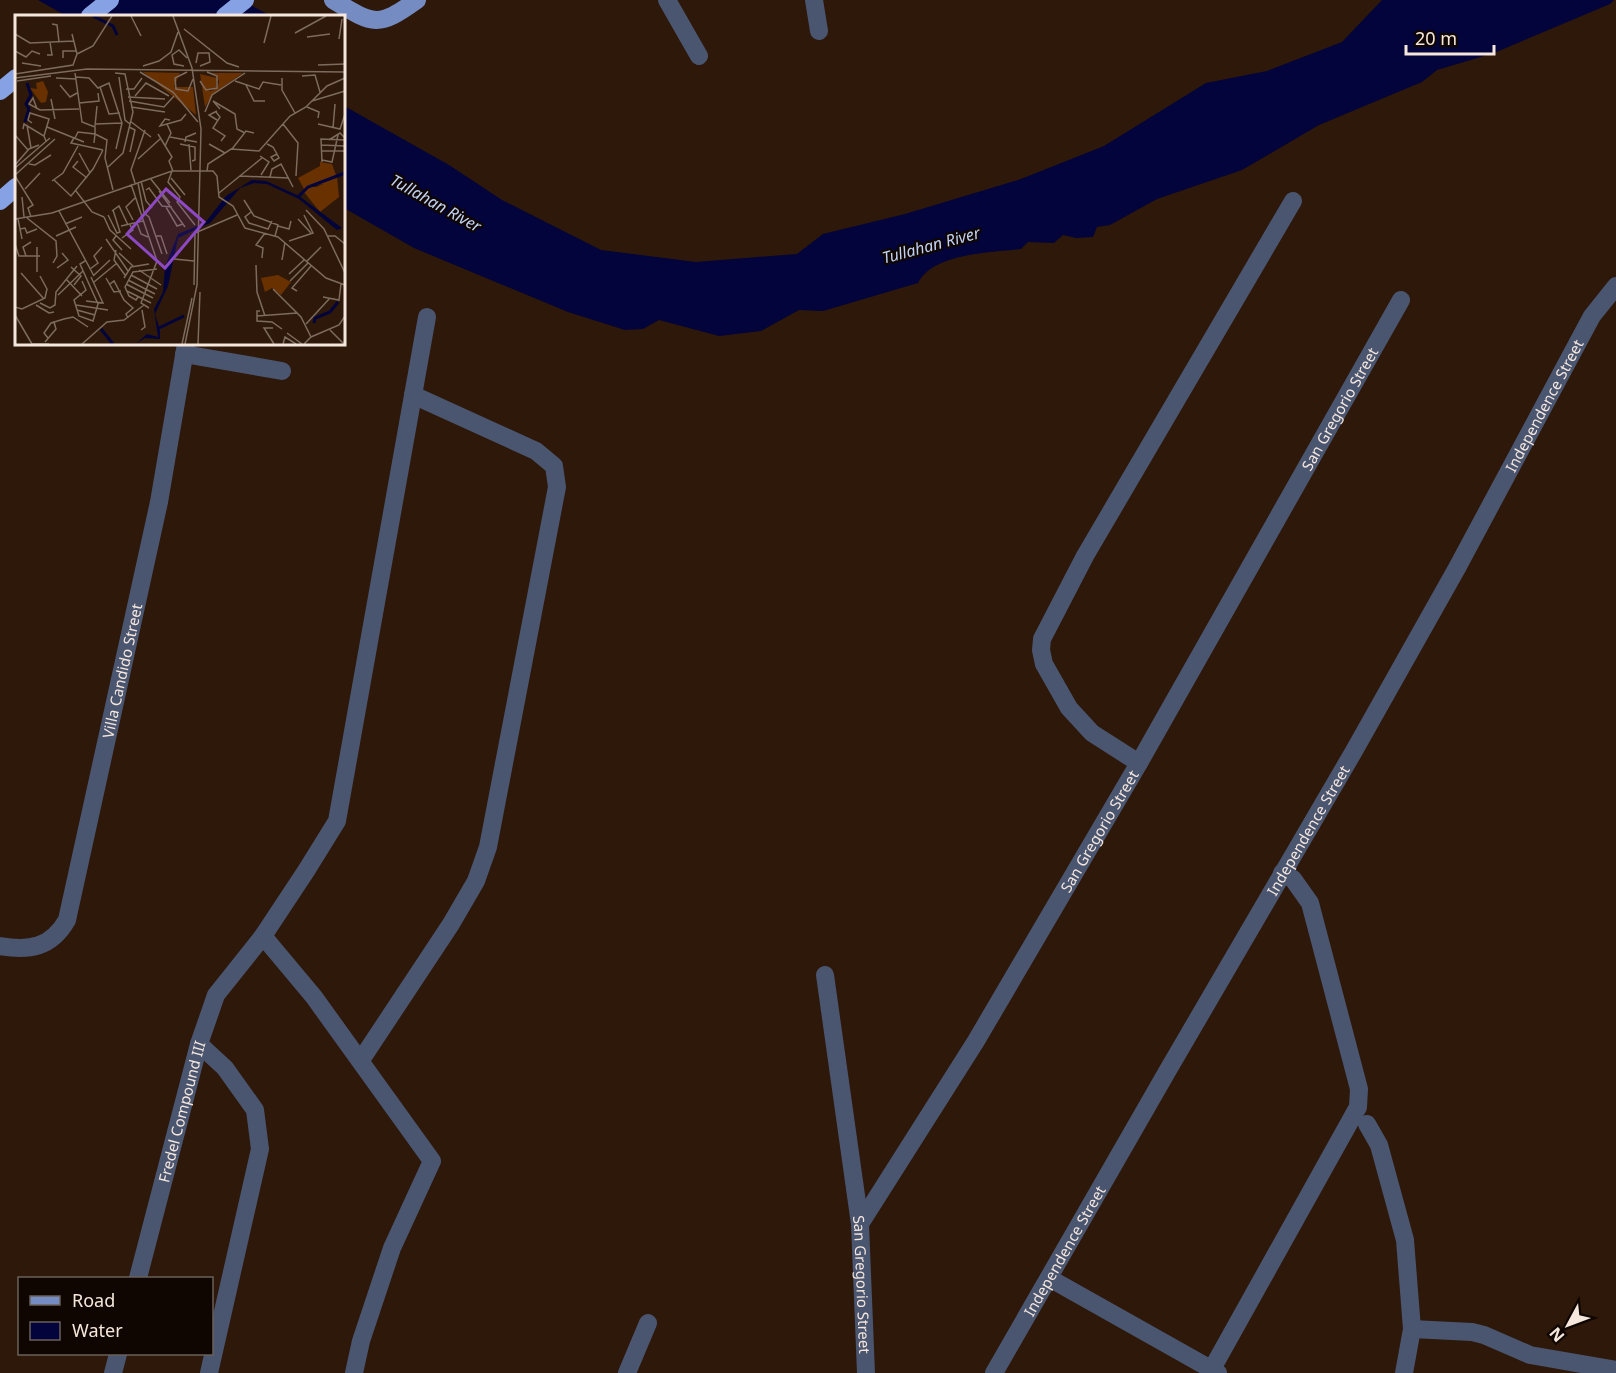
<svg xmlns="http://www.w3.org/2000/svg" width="1616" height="1373" viewBox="0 0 1616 1373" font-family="'Noto Sans',sans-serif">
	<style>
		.water { fill: #02043b }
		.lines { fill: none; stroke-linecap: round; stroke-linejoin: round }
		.minor { stroke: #4a5570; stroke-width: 18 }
		.major { stroke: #758cc3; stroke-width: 18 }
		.highway { stroke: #86a2e5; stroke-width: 18 }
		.labels { text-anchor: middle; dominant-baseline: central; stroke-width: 4.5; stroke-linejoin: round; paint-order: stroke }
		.street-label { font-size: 15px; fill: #f6e7dd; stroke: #0f0602 }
		.water-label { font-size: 16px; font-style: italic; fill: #c2d2f6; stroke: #0f0602 }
		.inset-river { fill: none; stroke: #02043b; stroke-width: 3 }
		.inset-road { fill: none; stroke: #7d6b5e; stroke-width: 1.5 }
		.view { fill: #8d48c4; fill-opacity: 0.15; stroke: #8d48c4; stroke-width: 3 }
		.inset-edge { fill: none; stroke: #f6e7dd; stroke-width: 3 }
	</style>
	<rect width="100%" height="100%" fill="#2d180a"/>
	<path class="water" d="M38,0H241L271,16H66Z
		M1382,0H1614L1610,4L1494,53L1437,70L1422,82L1319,125L1242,170L1157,199L1110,225L1097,227L1093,237L1076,238L1063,235L1054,243L1028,242L1021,249C990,253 933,253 918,283L823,311L799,310L761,331L719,336L659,320L643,329L625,330L568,312L414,248L344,208V98L346,107L449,165L502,200L601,250L696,262L797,254L823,234L905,214L1021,179L1104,146L1206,83L1267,71L1342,42Z"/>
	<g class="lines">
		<g class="minor">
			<path d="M667,0L699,56"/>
			<path d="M814,0L819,31"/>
			<path d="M184,354L282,371"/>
			<path d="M1139,763L1092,733L1069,708L1044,664L1041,650L1042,639L1085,556L1293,201"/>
			<path d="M263,936L314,997L432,1161L392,1248L361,1341L354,1373"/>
			<path id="s1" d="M0,946C29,951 51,948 67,920L159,502L186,344"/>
			<path id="s2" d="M825,975L860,1224L866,1373"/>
			<path d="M199,1044L225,1068L255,1110L260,1149L209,1373"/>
			<path d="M361,1060L451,924L476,881L488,847L557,487L554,466L536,451L413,395"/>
			<path d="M1367,1124L1379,1145L1405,1240L1412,1329L1404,1373"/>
			<path id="s3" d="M860,1224L976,1041L1139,763L1401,300"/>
			<path id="s4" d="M138,1278L199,1044L216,995L263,936L306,871L337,821L427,317"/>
			<path d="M1049,1278L1218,1373"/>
			<path d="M1412,1329L1472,1332L1484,1335L1530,1355L1616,1370"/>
			<path d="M1212,1369L1358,1107L1359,1089L1310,903L1293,879L1282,873"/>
			<path d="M113,1373L118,1354"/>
			<path d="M627,1373L648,1323"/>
			<path id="s5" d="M994,1373L1168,1070L1354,751L1457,568L1592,316L1616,286"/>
		</g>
		<path class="major" d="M333,0C374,25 378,28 417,0"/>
		<path class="highway" d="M90,16L110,0
			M225,16L245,0
			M0,91L16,78
			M0,201L16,187"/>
	</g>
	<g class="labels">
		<g class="street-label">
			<text stroke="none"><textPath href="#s5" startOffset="1113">Independence Street</textPath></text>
			<text stroke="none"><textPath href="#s3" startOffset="946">San Gregorio Street</textPath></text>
			<text stroke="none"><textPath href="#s1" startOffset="333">Villa Candido Street</textPath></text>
			<text stroke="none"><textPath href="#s3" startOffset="460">San Gregorio Street</textPath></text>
			<text stroke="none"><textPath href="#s5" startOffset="627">Independence Street</textPath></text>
			<text stroke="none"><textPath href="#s4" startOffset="172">Fredel Compound III</textPath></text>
			<text stroke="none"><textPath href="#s5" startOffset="141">Independence Street</textPath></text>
			<text stroke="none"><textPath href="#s2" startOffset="312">San Gregorio Street</textPath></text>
		</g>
		<g class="water-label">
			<text transform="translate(436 203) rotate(29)">Tullahan River</text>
			<text transform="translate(931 245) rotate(-15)">Tullahan River</text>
		</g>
	</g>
	<g transform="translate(15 15)">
		<rect width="330" height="330" fill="#2d180a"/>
		<path d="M128,57L165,58L159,72H178L181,100ZM196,58H228L198,79L190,92L185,59L202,63L201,72L191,75L196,76L202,73L204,67L202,61ZM28,66L33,77L31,87L26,88L15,73L22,74L21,68ZM305,147L317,149L321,160L316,163L322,161L324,182L305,197L289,177L293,172H301L308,169L293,171L290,176L283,163L305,151ZM263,260L276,267L266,280L257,273L250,277L246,263Z" fill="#6a3100"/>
		<path d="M237,165L251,166L284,181L327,213L322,215L284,184L252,169L239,168L225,173L195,208L163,223L153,271L140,299L145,315V324L130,323L121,329L132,319L143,322L139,294L148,277L150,252L163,219L190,208L211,181Z" fill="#02043b"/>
		<path class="inset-river" d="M78,1L98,11L102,20M10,107L14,94L11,89L16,80L12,68M283,182L293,172L330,158M299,308L300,303L315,297L323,287M144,313L169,301M86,314L98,329"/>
		<path class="inset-road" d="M116,1L126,21M158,1L177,53L186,114L182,270L170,329M37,9L42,10L44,27M169,14L212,48L224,52M280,18L311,1M0,19L15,28L59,26M57,19L62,39M292,22L315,19M324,24L327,4M249,28L256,1M0,36L11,42L17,36L25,39M62,39L78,31L97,1M32,40H37L35,27M48,43V36H61M7,48L26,51M181,48L183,38H194L195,47L185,51M303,50L330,49M128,51L144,46L156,37L163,17M169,51L159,49L157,40L164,35L172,43M125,57L158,77L183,107M172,57L160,63L161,74L173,76L178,64M60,58L67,107L80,112V119L92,125L90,143L98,175M0,59L58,50L62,39M287,61L300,60L305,77M61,62L74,63L83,73L94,68L107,108L101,134M104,62L110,105L115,109M0,63L72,54L330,57M41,63L61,64M267,63V75L280,98M2,66L36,61M185,66L191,75L202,73V61L192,57M220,66L244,74L248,67L266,70M45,70L55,82L62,78M231,70L239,86H250M85,72L94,99L105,98M111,74H119L127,63M120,81L131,68L154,81M113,82L150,84M36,84L40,104M114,86L149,92L159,81M297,86L330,76M64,88L84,86L83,78M116,92L150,97M292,92L304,97L303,103M22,94L18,83L14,89L25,95L64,94M205,94L198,86L220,99L222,114L230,118M190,97L197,80L230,58M201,97L205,102L198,113L210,121L206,126M155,105L150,104L145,111L166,105L171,99M202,105L194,100L202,96M115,106L136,122M17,108L13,105L15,98L34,104L29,121M81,109L107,108M268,109L283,128L281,161M303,109L325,114L330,99M12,110L16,133M80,111L82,91M32,112L69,127M114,112L120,115L115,137M318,113L320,89M8,114L9,109L29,121L31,126M143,119L157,142L154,146L158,156M0,120L13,135M155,122L182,127M59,123L56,128L88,135M60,123L63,117L80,119L79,128M314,125L325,118L330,123M170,127L171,122L181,118L174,121M165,129L180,132V145L177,146M174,129L176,155M194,129L210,138M252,129L258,132L262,139L264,143L259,146L256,142L262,139M306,130L330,131M150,131L156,118L152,109M217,134L231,116L239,118M307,136H330M64,138L75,158M245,141L254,147L246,160M123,144L145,124M307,145L317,147L323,120M63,146L58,152L72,163M307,147L306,124L330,125M14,149L20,150L36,140M0,150L14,134L24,130M93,152L108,138L118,97L110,59L100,58M0,153L35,123M157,156L153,167L165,182L162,187L180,210M192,156L193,149L216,134L244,136L275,101L291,92L312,71L330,63M0,160L40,124M0,161L18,190L13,193L16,202M225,161L274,163M255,162L257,154L266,149L278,172M135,163L155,188M156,163L170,180M39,165L56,181L78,154L88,135M37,166L48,158L63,131M126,166L131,186L137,193M120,168L116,155L130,115M123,168L129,198L134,202L147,239M116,169L142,246L126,288L134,293M10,174L25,158M131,175L134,173L147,191L157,192M61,176L77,197L89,202M144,176L170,212M204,178L247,143M7,182L9,202M229,185L239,201L263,210L260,221M151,192L162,211L168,209M291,195L309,214L330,258M44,196L79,261M97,196L104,191L113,210M236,197L230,202L234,208L253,214L257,206M93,200L102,218L105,217L98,195M89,202L95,215L116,234M12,203L41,226L42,241L38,248M0,204L37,198L157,156H198L202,161L204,182L218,191L230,213L263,222L311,263L330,270M3,204L7,224M283,204L296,218M118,205L111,192L120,183M122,208L126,219L133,222M50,209L67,202M106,211L128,206M263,211L274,214L276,206M5,214L10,213L12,218L22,214M41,221L61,212M101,221L98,225L107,235M141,221H146L152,239M313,221H320L330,229M107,223L118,215L115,210M91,224L113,256M274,226L298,218L289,200M0,229L4,241H25M101,235L99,245L110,260M104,238L118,251M11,241L8,232L16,227M247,243L248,233L241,230L250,218M159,244L179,246M267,245L270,227M292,246L306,232M241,250L242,277L250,301M56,252L66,261L59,270M42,253L53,245L47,238M75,254L83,248L79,241L87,232M124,255L146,270M22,257V232M6,258L29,284M274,259L289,245M116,260L142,274M78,261L95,245M91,263L99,277L106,276M109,263L116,252L134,249M51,264L67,281M113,265L140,279M67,266L71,275L59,285L64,301L78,306L83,289L65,249L70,246M275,266L293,248M79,267L102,248M95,269L99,266L109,285L118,293L111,299L113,303M111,269L138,283M179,270L180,218L222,200M258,274L286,302L296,322M112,276L136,288M282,276L277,273L296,251M43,280L68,256M123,282L121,285L114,281L110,272L118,257L142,254M308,282L324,285L326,269M71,286L88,288L76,262M25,288L35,293L40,290L41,277L62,251M21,290L34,298L39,297M61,290L93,295M0,292L7,294L30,283L32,274L25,261M62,295L80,300M245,296H242V306L257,307L267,314M0,300L17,329M242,301L282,298M291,309L315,283M258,313H249L259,329M126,315L130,312L127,295M315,315L329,329M272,318L287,329M33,323L29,318L36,308L49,304L58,302L73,312M30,327L41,314L39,307M16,329H34M67,329L92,307L109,305L129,290M167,329L177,283M183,329L185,277M268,329L270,322L281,329M289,329L296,322L324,310L330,301"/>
		<path class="view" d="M151,174L189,207L150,253L112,219Z"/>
		<rect width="330" height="330" class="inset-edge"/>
	</g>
	<rect x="18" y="1277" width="195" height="78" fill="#0f0602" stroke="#6b605a" stroke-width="1.5"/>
	<rect x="30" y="1296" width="30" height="9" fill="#758cc3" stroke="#6b605a" stroke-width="1.5"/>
	<text x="72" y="1307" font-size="18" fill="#f6e7dd">Road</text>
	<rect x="30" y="1322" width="30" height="18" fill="#02043b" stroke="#6b605a" stroke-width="1.5"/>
	<text x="72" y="1337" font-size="18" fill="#f6e7dd">Water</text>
	<g transform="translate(1568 1325) rotate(229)" stroke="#0f0602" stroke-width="4.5" paint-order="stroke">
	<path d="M0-4.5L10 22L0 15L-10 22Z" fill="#f6e7dd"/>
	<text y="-9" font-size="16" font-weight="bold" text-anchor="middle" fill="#f6e7dd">N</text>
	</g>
	<path d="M1406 45v9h88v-9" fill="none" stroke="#f6e7dd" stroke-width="3"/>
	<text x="1415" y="45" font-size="18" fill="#f6e7dd" stroke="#0f0602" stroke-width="4.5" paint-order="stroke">20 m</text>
</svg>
